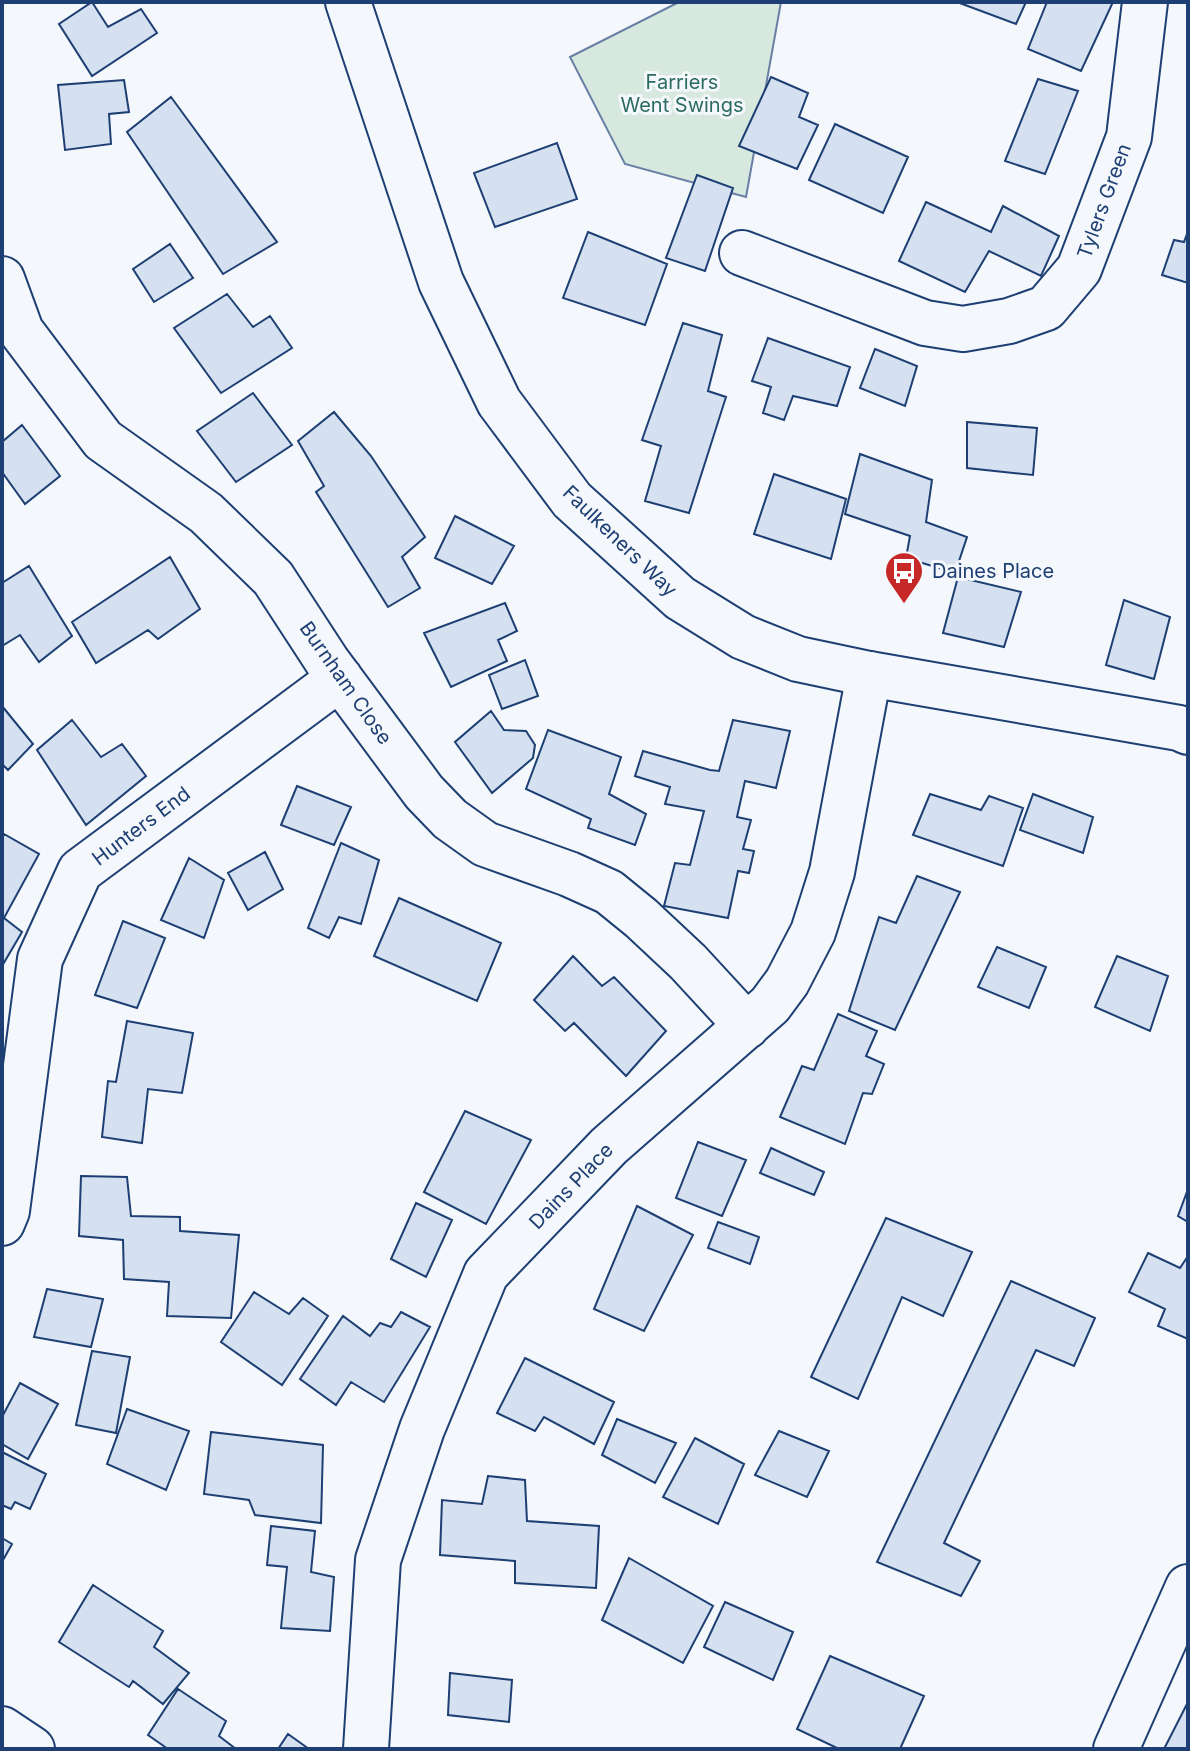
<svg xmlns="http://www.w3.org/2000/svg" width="1190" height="1751" viewBox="0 0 1190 1751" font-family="Inter,sans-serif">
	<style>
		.green { fill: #d7e8df; stroke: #687fa3; stroke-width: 2 }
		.building { fill: #d5e0f0; stroke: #1d3f73; stroke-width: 2 }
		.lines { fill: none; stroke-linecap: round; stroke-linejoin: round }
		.street-casing { stroke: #1d3f73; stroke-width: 48 }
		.secondary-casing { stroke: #1d3f73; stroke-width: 48 }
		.street { stroke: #f4f7fb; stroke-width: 44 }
		.secondary { stroke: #f4f7fb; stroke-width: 44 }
		.labels { text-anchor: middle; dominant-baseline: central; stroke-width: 6; stroke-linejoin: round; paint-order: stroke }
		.park-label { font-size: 20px; fill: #2c6c60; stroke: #f4f7fb }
		.street-label { font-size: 20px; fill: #1d3f73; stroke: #f4f7fb }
		.poi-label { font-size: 20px; fill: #1d3f73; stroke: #f4f7fb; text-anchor: start }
	</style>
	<rect width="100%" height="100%" fill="#f4f7fb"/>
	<path class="green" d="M679,2H781L746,197L625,164L570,57Z"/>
	<path class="building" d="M92,2L108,27L141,9L157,33L92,76L59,24Z
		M957,2H1026L1016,24Z
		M1047,2H1113L1081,71L1028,49Z
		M771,77L808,93L799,117L818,125L797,169L739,146Z
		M1038,79L1078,91L1045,174L1005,161Z
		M124,80L129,112L109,114L111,144L65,150L58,85Z
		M171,97L277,242L223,274L127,132Z
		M835,124L908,157L883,213L809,180Z
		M557,143L577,199L495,227L474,173Z
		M697,175L733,188L705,271L666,258Z
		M926,202L991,232L1003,206L1059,236L1041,276L989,251L965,292L899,261Z
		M1188,231V283L1162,275L1174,240L1184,242Z
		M588,232L667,264L645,325L563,298Z
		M170,244L193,278L154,302L133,269Z
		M227,294L253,327L270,316L292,348L221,393L174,328Z
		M683,323L722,335L708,391L726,397L689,513L645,501L661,446L642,440Z
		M768,338L850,367L837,406L793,396L784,420L763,413L771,387L752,381Z
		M875,349L917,366L905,406L860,388Z
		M253,393L292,445L236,482L197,431Z
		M334,412L371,456L425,537L402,557L420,588L388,607L316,492L324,486L298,441Z
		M967,422L1037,428L1033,475L967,468Z
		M22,425L60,476L25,504L2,472V442Z
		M860,454L932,480L926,522L967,537L955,573L906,558L910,536L845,514Z
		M774,474L846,499L831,559L754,534Z
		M455,516L514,546L492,584L435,558Z
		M170,557L200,609L158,639L148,630L96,663L72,622Z
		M29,566L72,636L39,662L20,635L2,646V583Z
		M958,577L1021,592L1004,647L943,633Z
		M1124,600L1170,617L1154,679L1106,665Z
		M505,603L517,631L498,640L507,661L451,687L424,633Z
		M525,660L538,696L502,709L489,675Z
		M2,706L33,744L8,770L2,764Z
		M491,711L504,730L526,731L535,745L533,758L492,793L455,742Z
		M72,720L101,757L122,744L146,776L86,825L37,750Z
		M733,720L790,731L776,788L745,781L737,817L751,820L743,849L754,851L749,873L738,871L728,918L664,906L675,863L690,865L704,811L665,804L670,787L635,776L643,751L710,770L719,771Z
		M548,730L621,757L609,794L646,814L635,845L588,828L591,819L526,789Z
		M297,786L351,807L334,845L281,825Z
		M930,794L981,810L989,796L1023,808L1003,866L913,835Z
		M1033,794L1093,817L1083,853L1020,830Z
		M4,834L39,854L4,918L22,932L2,966V837Z
		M341,843L379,860L361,924L339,917L329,938L308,928Z
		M265,852L283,889L248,910L228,873Z
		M189,858L224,880L204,938L161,920Z
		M917,876L960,892L895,1030L849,1011L879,917L896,923Z
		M399,898L501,943L477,1001L374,956Z
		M123,921L165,938L137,1008L95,995Z
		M997,947L1046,967L1029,1008L978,987Z
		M573,956L602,986L614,977L666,1031L626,1076L574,1023L565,1031L534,1000Z
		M1117,956L1168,976L1150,1031L1095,1007Z
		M838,1014L877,1031L866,1056L884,1064L872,1094L863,1093L845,1144L780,1117L802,1066L814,1070Z
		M127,1021L193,1033L182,1093L148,1089L142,1143L102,1137L108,1081L116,1082Z
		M465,1111L531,1140L486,1224L424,1192Z
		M698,1142L746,1160L722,1216L676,1198Z
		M771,1148L824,1172L814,1195L760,1173Z
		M81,1176L127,1177L131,1216L180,1217V1231L239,1235L231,1318L167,1316L169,1282L124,1279L123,1240L79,1236Z
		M1188,1189V1222L1178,1216Z
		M416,1203L452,1220L426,1277L391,1259Z
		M637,1206L693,1235L644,1331L594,1309Z
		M886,1218L972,1252L943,1316L902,1297L858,1399L811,1377Z
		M718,1222L759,1237L750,1264L708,1248Z
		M1148,1253L1180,1268L1188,1256V1339L1158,1326L1165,1309L1129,1292Z
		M1011,1281L1095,1318L1074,1366L1036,1350L944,1543L980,1561L961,1596L877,1562Z
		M47,1289L103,1299L91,1347L34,1337Z
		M254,1292L289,1314L303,1298L328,1316L282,1385L221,1342Z
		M401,1312L430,1327L384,1402L351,1382L336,1405L300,1379L343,1316L370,1336L380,1323L391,1327Z
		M92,1351L130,1357L116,1433L76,1425Z
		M525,1358L614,1402L594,1444L544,1417L535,1431L497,1413Z
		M20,1383L58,1404L28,1459L2,1444V1417Z
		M127,1409L189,1431L166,1490L107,1464Z
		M617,1419L676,1443L655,1483L602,1455Z
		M779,1431L829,1451L807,1497L755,1475Z
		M211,1432L323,1445L321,1523L255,1515L249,1500L204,1494Z
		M695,1438L744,1464L718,1524L663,1497Z
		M2,1452L46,1474L30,1509L15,1502L11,1509L2,1505Z
		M488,1476L525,1480L527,1521L599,1526L596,1588L515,1583V1561L440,1555L442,1500L482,1504Z
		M271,1526L315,1531L311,1572L334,1577L330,1631L281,1628L287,1567L267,1565Z
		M2,1538L12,1544L2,1562Z
		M629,1558L713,1606L683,1663L602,1620Z
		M93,1585L163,1631L154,1647L189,1673L163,1704L133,1681L129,1687L59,1642Z
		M725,1602L793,1632L773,1680L704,1647Z
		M830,1656L924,1696L900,1749H839L797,1729Z
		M450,1673L512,1680L509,1722L448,1715Z
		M178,1689L226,1721L219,1736L236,1749H168L148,1735Z
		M1188,1702V1749H1164Z
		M288,1734L309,1749H278Z"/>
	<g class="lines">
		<g class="street-casing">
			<path id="street" d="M742,253L925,323L963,329L1009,321L1046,308L1079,269L1129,137L1145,2
				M2,279L21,331L103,440L206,513L273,578L327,661L424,792L450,819L485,844L569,874L609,892L641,918L688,962L747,1026
				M2,1223L7,1211L40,959L80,871L340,678
				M2,1729L32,1749
				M366,1749L378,1560L422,1429L486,1274L609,1146L770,1005L787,982L813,932L832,872L869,674"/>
		</g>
		<g class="secondary-casing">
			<path id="secondary" d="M348,2L441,282L499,402L572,500L680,598L743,637L798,659L869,674L1179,728L1188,732
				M1116,1749L1188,1587"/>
		</g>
		<use href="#street" class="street"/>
		<use href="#secondary" class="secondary"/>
	</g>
	<defs>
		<g id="bus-pin" transform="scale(2)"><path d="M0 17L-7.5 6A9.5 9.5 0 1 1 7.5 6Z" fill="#c62828" stroke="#f4f7fb"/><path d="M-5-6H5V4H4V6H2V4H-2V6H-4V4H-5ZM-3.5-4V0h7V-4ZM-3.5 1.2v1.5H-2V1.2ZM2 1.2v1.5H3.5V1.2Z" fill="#fff"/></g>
	</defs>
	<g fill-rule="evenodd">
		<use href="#bus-pin" x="904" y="571"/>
	</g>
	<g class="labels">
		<g class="park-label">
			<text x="682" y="82">Farriers<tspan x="682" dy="23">Went Swings</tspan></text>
		</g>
		<g class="street-label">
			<text transform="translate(1104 201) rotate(-70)">Tylers Green</text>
			<text transform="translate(620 541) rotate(44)">Faulkeners Way</text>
			<text transform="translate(346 683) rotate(55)">Burnham Close</text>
			<text transform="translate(141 826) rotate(-37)">Hunters End</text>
			<text transform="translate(571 1186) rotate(-46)">Dains Place</text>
		</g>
		<g class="poi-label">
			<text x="932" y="571">Daines Place</text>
		</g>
	</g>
	<rect width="1190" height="1751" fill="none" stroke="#1d3f73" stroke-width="8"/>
</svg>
